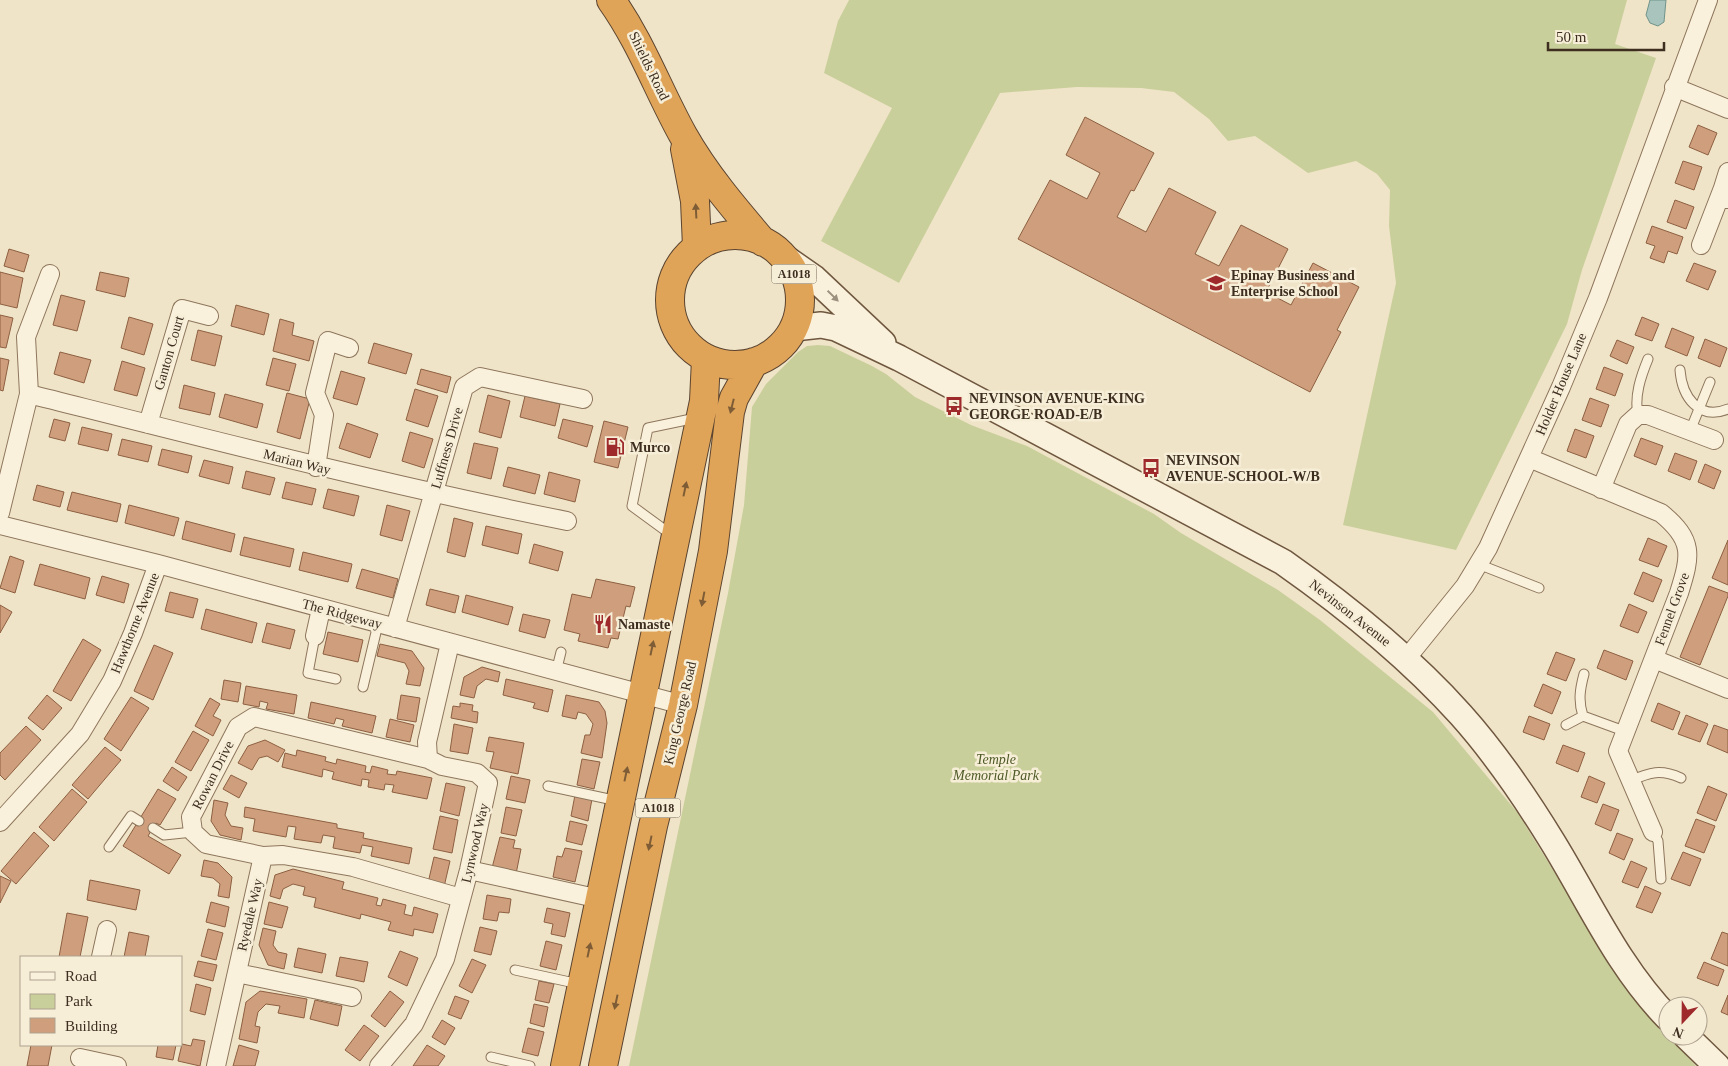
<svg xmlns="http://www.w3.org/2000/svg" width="1728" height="1066" viewBox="0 0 1728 1066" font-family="Georgia,serif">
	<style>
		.green { fill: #c9cf9b }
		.water { fill: #a9c4bc; stroke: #6f938a }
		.building { fill: #cf9f7d; stroke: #8d5f41 }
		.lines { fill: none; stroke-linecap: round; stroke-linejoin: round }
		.lane-casing { stroke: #8d765c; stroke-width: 11 }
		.street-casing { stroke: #8d765c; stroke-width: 20 }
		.secondary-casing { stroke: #6f573f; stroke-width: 28 }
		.highway-casing { stroke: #5b4430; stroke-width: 30 }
		.lane { stroke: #faf1dc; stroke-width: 9 }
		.street { stroke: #faf1dc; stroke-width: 18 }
		.secondary { stroke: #faf1dc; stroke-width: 25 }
		.highway { stroke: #e0a458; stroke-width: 28 }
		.oneway { fill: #7e5d36 }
		.oneway2 { fill: #9c907e }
		.labels { text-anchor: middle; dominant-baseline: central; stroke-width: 5; stroke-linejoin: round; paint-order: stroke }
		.shield { fill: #f7eed8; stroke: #756857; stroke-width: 1 }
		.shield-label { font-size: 12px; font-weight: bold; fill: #3d2e20 }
		.street-label { font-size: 14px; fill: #3d2e20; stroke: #f7eed8 }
		.poi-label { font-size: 14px; font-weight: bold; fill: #3d2e20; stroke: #f7eed8; text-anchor: start }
		.park-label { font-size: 14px; font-style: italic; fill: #4d5a26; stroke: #f7eed8 }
	</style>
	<rect width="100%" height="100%" fill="#f0e4c8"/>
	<path class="green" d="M849,0H1627L1615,44L1656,58L1582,270L1567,324L1456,550L1343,525L1396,283L1389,226L1390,190L1377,174L1356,161L1308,173L1255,136L1228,141L1209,119L1174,92L1141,88L1077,87L1000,93L899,283L821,241L892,108L824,73L838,21Z
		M818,345L830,346L872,366L886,374L915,397L971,425L1027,446L1154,514L1181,533L1278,590L1320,620L1433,712L1517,812L1627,989L1696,1066H629L728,593L744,505L752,407L766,384L798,352L807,346Z"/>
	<path class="water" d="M1650,0H1666L1664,22L1658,26L1650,23L1646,15Z"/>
	<path class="building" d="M1085,117L1154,153L1134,191L1131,190L1117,217L1146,232L1169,188L1216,212L1195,254L1219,266L1241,225L1288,249L1266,292L1291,305L1313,263L1359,287L1337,330L1341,332L1310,392L1018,239L1050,180L1087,199L1100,173L1066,155Z
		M1698,125L1717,133L1708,155L1689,147Z
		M1683,161L1702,167L1694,190L1675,183Z
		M1675,200L1694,207L1686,229L1667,222Z
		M1652,226L1683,237L1677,254L1668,251L1664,263L1650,258L1655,246L1646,243Z
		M9,249L29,255L24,272L4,266Z
		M1694,263L1716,271L1708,290L1686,281Z
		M0,272L23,278L17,308L0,304Z
		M100,272L129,278L125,297L96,290Z
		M61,295L85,301L77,331L53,325Z
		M236,305L269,314L264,335L231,326Z
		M0,315L13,318L6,348L0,347Z
		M129,317L153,324L144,355L121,348Z
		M1642,317L1659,324L1652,341L1635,335Z
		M280,319L294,323L292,335L314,341L309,361L273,351Z
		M1672,328L1694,337L1687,356L1665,347Z
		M198,330L222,336L215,366L191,360Z
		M1705,339L1727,348L1720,367L1698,358Z
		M1617,340L1634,347L1627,364L1610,356Z
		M374,343L412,354L406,374L368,363Z
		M60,352L91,360L84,383L54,374Z
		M0,358L9,360L3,391L0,390Z
		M273,358L296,364L289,391L266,385Z
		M122,361L145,368L137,396L114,390Z
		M1604,367L1623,374L1615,396L1596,389Z
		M421,369L451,377L447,393L417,384Z
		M341,371L365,378L357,405L333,398Z
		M184,385L215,393L210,415L179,408Z
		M415,389L438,396L428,427L406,420Z
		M287,393L310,399L300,439L277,432Z
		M225,394L263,404L257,428L219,417Z
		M488,395L510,401L501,438L479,432Z
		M525,396L560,404L555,426L520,417Z
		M1590,398L1609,405L1601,427L1582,420Z
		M54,419L70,423L65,441L49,437Z
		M563,419L593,426L587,447L558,438Z
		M604,421L628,427L618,468L594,462Z
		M347,423L378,434L370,458L339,448Z
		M82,427L112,434L108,451L78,444Z
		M1575,429L1594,436L1586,458L1567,451Z
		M410,432L433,439L424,468L402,461Z
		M1641,438L1663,446L1656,465L1634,456Z
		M122,439L152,446L148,462L118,455Z
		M474,443L498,448L491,479L467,473Z
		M162,449L192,456L188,473L158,465Z
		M1675,453L1697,461L1690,480L1668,471Z
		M204,460L233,467L229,484L199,476Z
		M1705,464L1721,471L1714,489L1698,482Z
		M508,467L540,475L535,494L503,486Z
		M246,471L275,478L270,495L242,488Z
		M549,472L580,480L575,502L544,494Z
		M286,482L316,489L312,505L282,498Z
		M37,485L64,492L60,507L33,500Z
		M328,489L359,496L354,516L323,508Z
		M72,492L121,504L117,522L67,510Z
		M129,505L179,518L174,536L125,523Z
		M387,505L410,511L402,541L380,535Z
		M454,518L473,523L465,557L447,552Z
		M186,521L235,534L231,552L182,539Z
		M486,526L522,534L518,554L482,545Z
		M244,537L294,549L290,567L240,555Z
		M1648,538L1667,546L1658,567L1639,560Z
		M1728,540V585L1712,578Z
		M534,544L563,552L558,571L529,563Z
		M303,552L352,564L348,582L299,570Z
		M10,556L24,561L15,593L0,588Z
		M40,564L90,578L85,599L34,585Z
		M362,569L398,579L393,598L356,588Z
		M1643,572L1662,580L1653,602L1634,594Z
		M102,576L129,584L124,603L96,595Z
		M596,579L635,587L630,607L626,606L618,639L611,638L608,648L578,641L580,634L564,630L572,594L591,598Z
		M1709,586L1728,593V596L1700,665L1680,657Z
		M430,589L459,596L455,613L426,605Z
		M170,592L198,599L193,618L165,611Z
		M466,595L513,607L508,625L462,612Z
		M1629,604L1647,612L1638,633L1620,626Z
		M0,605L12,612L0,633Z
		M206,609L257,623L252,643L201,629Z
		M523,614L550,620L545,638L519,631Z
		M267,623L295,630L290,649L262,642Z
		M328,632L363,640L358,662L323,654Z
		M83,639L101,650L71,701L53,691Z
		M380,644L412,651L424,668L420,686L406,684L409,671L405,663L377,656Z
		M154,645L173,653L153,700L134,691Z
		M1604,650L1633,661L1626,680L1597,668Z
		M1556,652L1575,659L1566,681L1547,674Z
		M482,667L500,672L498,682L486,679L477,686L474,698L460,695L464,677Z
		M506,679L553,690L548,712L533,708L535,703L503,695Z
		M224,680L241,683L238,702L221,699Z
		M1543,684L1561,692L1552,714L1534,706Z
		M246,686L297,695L294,714L266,709L268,703L260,701L259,707L243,704Z
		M47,695L62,708L43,730L28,718Z
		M401,695L420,698L416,722L397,719Z
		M566,695L599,702L605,711L607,723L602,758L581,753L585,735H590L593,724L586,714L578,712L576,719L562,716Z
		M131,697L149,708L121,751L104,739Z
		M210,698L220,704L213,716L221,720L213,736L195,726Z
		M311,702L376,716L372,733L342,726L344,720L336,718L334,724L308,718Z
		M460,703L473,705L472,711L478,712L477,723L451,718L453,706L460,707Z
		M1658,703L1680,712L1673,730L1651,721Z
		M1686,715L1708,724L1700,742L1678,734Z
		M1529,716L1550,724L1544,740L1523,732Z
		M390,719L414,725L410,742L386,737Z
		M454,724L473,728L468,754L450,751Z
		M1714,725L1728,730V753L1707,744Z
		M26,726L41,740L5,780L0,775V753Z
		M193,731L209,740L191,771L175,762Z
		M489,737L524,743L518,774L490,768L494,752L486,751Z
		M265,740L285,750L278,762L267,756L259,758L252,770L238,763L248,746Z
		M1563,745L1585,753L1578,772L1556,763Z
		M105,747L121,760L88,799L72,785Z
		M297,750L326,757L325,761L336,764L337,759L366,766L365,772L370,773L372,766L388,770L387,774L396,775L397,771L432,778L427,799L392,792L394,785L385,784L384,790L368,787L369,780L362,779L361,786L332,779L334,772L323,769L322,777L282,767L285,753L296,756Z
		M582,759L600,762L594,789L577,785Z
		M172,767L187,777L178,791L163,781Z
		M231,775L247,783L239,798L223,789Z
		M511,776L530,780L525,803L506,799Z
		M1589,776L1605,783L1597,803L1581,797Z
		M446,783L465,787L459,816L440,811Z
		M1708,786L1727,794L1716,821L1697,813Z
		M72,789L87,802L54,841L39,827Z
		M158,789L176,799L160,825L156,823L148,836L181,855L169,874L123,846Z
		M575,795L592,799L588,821L571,816Z
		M214,800L228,803L225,815L231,826L243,828L241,840L220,835L211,821Z
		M1603,804L1619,810L1611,831L1595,824Z
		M245,807L337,824V828L364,833L363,838L412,848L409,864L371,856L373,847L362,845L360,853L333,848L335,837L323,835L321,843L294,839L296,827L288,826L286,837L253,831L255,819L244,817Z
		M506,807L522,810L516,836L501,833Z
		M440,816L458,820L452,853L433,849Z
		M1696,819L1715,826L1704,853L1685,846Z
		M570,821L587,825L582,845L566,841Z
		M34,832L49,846L16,884L1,871Z
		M1617,833L1633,839L1624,860L1609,853Z
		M500,837L515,840L513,848L521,849L516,874L492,868Z
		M565,848L582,851L575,882L553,877L557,856L562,857Z
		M1683,852L1701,859L1690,886L1671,879Z
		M434,857L450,861L444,887L428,883Z
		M204,860L218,863L232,877L229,898L218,896L220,884L213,878L201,876Z
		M1631,861L1647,868L1638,888L1622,882Z
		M293,869L344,882L342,889L378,898L376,905L381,906L383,899L406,905L404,914L412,916L414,907L438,914L433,933L414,929L413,936L388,930L391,922L361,914L360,919L314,907L316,898L303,895L305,887L293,884L283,889L280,899L270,896L275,875Z
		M0,876L11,881L0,903Z
		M90,880L140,890L136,910L87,900Z
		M1645,886L1661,893L1652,913L1636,907Z
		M487,895L511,899L509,913L499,912L497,921L483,919Z
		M211,902L229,907L225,927L206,922Z
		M269,902L288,907L282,928L264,924Z
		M547,908L570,913L565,937L551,934L553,924L544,922Z
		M67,913L88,917L80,957H59Z
		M480,927L497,931L491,955L474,951Z
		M263,928L276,931L273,945L278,952L287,954L284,969L268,965L259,945Z
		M208,929L223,933L216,960L201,956Z
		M129,932L149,936L145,957H124Z
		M1722,932L1728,934V966L1711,959Z
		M546,941L562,945L556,970L540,966Z
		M298,948L326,954L322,973L294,967Z
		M400,951L418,958L407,986L388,977Z
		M340,957L368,962L364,982L336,976Z
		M472,959L486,965L472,993L459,986Z
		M198,961L217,965L213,981L194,976Z
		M1704,962L1724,970L1718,986L1697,978Z
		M539,981L554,984L549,1003L535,1000Z
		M196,984L211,988L205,1015L190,1011Z
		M260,991L307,999L304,1018L278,1013L280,1006L266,1004L258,1012L255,1026L260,1027L257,1043L239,1039L246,1002Z
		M390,991L404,1002L385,1027L371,1016Z
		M1728,995V1015L1721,1012Z
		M455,996L469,1001L461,1019L448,1014Z
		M315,1000L342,1006L338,1026L310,1019Z
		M534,1004L548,1007L544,1027L530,1023Z
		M442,1020L455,1028L445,1045L432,1037Z
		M364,1025L379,1036L360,1061L345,1050Z
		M528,1028L544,1032L538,1056L522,1052Z
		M193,1039L205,1041L200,1066L178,1061L182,1044L191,1046Z
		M31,1045H52L48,1066H27Z
		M158,1045H176L173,1060L156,1057Z
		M239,1045L259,1051L255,1066H233Z
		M427,1045L445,1056L438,1066H413Z"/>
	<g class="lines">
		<g class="lane-casing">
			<path id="lane" d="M1680,370C1682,397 1699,421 1728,409
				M1638,415C1634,396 1641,376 1648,359
				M1690,431L1710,382
				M673,536L632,506L648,428L696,418
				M1478,564L1539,588
				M315,636L308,673L336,679
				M556,672L561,652
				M363,687L378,624
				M1583,716C1578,701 1580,689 1584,674
				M1566,725L1583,716L1624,731
				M1630,781C1650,772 1661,769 1681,778
				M548,786L618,801
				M153,828L164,835L193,832
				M1653,832L1658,841L1661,879
				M109,847L131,816L139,821
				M515,970L579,984
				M491,1057L530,1066"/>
		</g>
		<g class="street-casing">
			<path id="street" d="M1674,87L1728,109
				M1727,199L1723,188L1728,172
				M1701,245L1723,188
				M29,394C208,439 386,485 567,521
				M148,424L182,309L209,316
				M1529,458L1661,513C1694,540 1691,555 1679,593L1618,751L1653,832
				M316,467L324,415L315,393L328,341L349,348
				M1601,489L1628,424L1638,415H1648L1714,440
				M0,513L29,394L26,337L50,274
				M0,525L158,564L683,705
				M395,628L464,387L480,377L583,399
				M315,636L321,609
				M1406,659L1465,586L1488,548L1561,387L1598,298L1708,0
				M1654,659L1728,689
				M428,759L254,717L238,727L191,817L193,832L206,844L263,856L283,855L353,867L461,898
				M0,822L80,734L112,681L133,633L158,564
				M469,870L600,899
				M101,957L107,930
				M237,973L352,997
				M80,1058L117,1066
				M216,1066L263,856
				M379,1066L414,1024L445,959L469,870L488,783L477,773L442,766L428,759L427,742L450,643"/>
		</g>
		<g class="secondary-casing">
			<path id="secondary" d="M781,255L814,278L883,343
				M794,328L821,325L836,328L899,358L1283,562C1347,607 1408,656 1461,715C1495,753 1525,797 1552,841C1589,901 1618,967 1668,1018
				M1686,1036L1717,1066"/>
		</g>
		<g class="highway-casing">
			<path id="highway" d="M611,0C641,42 658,90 683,135C705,174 734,208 763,242
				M685,149L695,201L697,247
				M670 300a65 65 0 1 1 130 0a65 65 0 1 1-130 0Z
				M565,1066L704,401L706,359
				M603,1066L653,826L683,705L713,551L730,412L734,398L754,362"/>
		</g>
		<use href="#lane" class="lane"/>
		<use href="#street" class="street"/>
		<use href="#secondary" class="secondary"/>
		<use href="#highway" class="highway"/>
	</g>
	<defs><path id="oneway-solid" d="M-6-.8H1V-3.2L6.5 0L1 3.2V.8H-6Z" transform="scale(1.25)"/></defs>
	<g class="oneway">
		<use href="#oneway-solid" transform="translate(696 211) rotate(-93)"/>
		<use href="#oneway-solid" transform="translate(732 406) rotate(104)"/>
		<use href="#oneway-solid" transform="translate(685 489) rotate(-78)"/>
		<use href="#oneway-solid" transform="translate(703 599) rotate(101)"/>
		<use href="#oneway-solid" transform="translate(652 648) rotate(-78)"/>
		<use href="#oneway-solid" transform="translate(626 774) rotate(-78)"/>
		<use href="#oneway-solid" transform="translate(650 843) rotate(102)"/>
		<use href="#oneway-solid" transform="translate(589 950) rotate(-78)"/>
		<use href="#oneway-solid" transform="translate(616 1002) rotate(102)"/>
	</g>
	<use class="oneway2" href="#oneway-solid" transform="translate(833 296) rotate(44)"/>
	<defs>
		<g id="school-bare" transform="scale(1.5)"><path d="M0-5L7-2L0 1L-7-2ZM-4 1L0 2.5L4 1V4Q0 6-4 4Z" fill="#9e2a2b" stroke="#f7eed8" stroke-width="2.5" paint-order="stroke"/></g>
		<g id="bus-bare" transform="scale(1.5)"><path d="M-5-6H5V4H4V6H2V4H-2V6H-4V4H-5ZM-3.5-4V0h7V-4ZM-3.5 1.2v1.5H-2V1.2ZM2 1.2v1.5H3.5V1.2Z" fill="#9e2a2b" stroke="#f7eed8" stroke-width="2.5" paint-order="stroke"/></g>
		<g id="fuel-bare" transform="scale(1.5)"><path d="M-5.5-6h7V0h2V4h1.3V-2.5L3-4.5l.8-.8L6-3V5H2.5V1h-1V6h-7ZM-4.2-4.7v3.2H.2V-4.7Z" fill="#9e2a2b" stroke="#f7eed8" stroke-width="2.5" paint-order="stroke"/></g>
		<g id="restaurant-bare" transform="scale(1.5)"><path d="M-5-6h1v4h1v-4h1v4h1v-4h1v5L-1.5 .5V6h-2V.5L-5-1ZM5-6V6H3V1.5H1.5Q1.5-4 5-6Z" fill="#9e2a2b" stroke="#f7eed8" stroke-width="2.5" paint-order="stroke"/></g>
	</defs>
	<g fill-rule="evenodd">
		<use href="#school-bare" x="1216" y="283"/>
		<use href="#bus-bare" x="954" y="406"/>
		<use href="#fuel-bare" x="615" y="447"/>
		<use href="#bus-bare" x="1151" y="468"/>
		<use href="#restaurant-bare" x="603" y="624"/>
	</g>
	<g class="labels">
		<g class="shield">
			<rect x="771.5" y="264.5" width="45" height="19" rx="4"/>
			<rect x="635.5" y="798.5" width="45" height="19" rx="4"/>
		</g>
		<g class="shield-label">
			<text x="794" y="274">A1018</text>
			<text x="658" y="808">A1018</text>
		</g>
		<g class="street-label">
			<text transform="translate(649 66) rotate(64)">Shields Road</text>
			<text transform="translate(169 353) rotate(-74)">Ganton Court</text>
			<text transform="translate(1561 384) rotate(-67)">Holder House Lane</text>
			<text transform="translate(447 448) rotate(-74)">Luffness Drive</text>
			<text transform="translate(297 462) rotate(14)">Marian Way</text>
			<text transform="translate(1672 609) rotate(-70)">Fennel Grove</text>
			<text transform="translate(1350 613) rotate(38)">Nevinson Avenue</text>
			<text transform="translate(342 614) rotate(15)">The Ridgeway</text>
			<text transform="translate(135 623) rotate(-68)">Hawthorne Avenue</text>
			<text transform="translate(680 713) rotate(-77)">King George Road</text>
			<text transform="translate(213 775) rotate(-63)">Rowan Drive</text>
			<text transform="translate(475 843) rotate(-77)">Lynwood Way</text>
			<text transform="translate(250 915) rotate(-77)">Ryedale Way</text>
		</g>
		<g class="poi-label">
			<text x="1231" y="275">Epinay Business and<tspan x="1231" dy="16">Enterprise School</tspan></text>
			<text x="969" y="398">NEVINSON AVENUE-KING<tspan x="969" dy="16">GEORGE ROAD-E/B</tspan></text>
			<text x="630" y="447">Murco</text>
			<text x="1166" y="460">NEVINSON<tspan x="1166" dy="16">AVENUE-SCHOOL-W/B</tspan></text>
			<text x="618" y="624">Namaste</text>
		</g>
		<g class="park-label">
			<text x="996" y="759">Temple<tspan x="996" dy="16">Memorial Park</tspan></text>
		</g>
	</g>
	<rect x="20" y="956" width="162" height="90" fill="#f7eed8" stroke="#ada18e"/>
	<rect x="30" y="972" width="25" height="8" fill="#faf1dc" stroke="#ada18e"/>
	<text x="65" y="981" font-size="15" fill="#3d2e20">Road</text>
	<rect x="30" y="994" width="25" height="15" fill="#c9cf9b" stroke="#ada18e"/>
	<text x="65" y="1006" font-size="15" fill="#3d2e20">Park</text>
	<rect x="30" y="1018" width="25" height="15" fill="#cf9f7d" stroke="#ada18e"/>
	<text x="65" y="1031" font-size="15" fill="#3d2e20">Building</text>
	<g transform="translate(1683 1021) rotate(202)"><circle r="24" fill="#f7eed8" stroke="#ada18e"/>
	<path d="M0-4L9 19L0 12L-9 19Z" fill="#9e2a2b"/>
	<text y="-8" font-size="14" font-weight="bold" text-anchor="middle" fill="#3d2e20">N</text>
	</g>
	<path d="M1548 42v8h116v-8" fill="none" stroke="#3d2e20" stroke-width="2.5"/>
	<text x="1556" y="42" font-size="15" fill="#3d2e20" stroke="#f7eed8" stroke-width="4" paint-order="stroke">50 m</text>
</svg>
